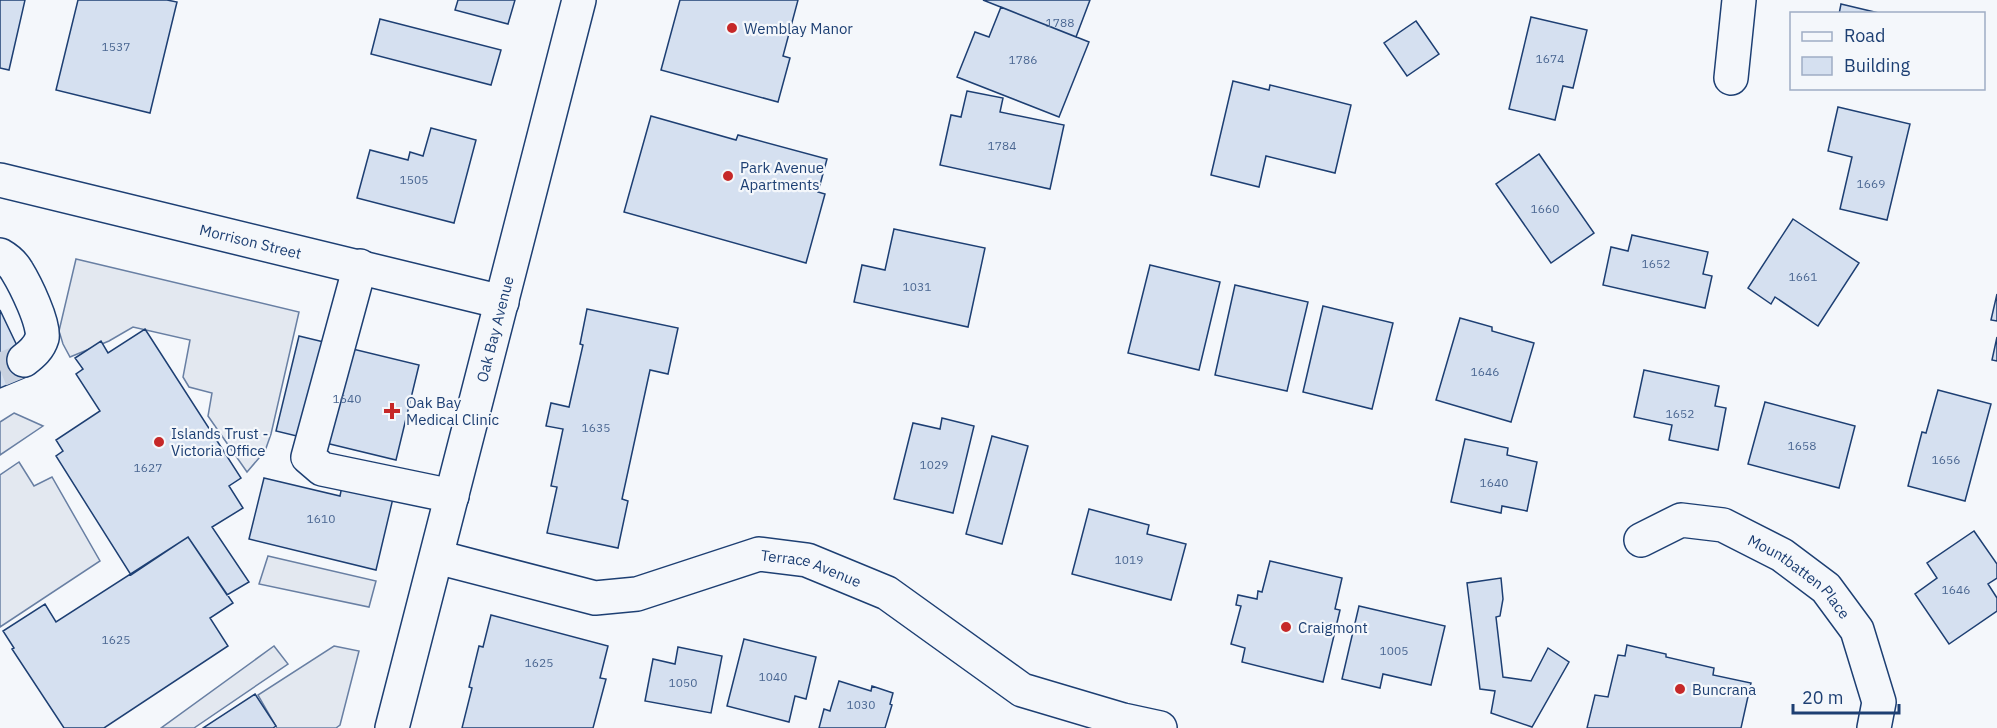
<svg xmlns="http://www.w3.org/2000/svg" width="1997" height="728" viewBox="0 0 1997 728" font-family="'IBM Plex Sans',sans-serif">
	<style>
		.parking { fill: #e3e8f0; stroke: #687fa3; stroke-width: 1.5 }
		.building { fill: #d5e0f0; stroke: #1d3f73; stroke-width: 1.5 }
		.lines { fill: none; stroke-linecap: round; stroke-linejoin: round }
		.minor-tunnel { stroke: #c9d2e0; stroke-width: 33; stroke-dasharray: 33 16; stroke-linecap: butt }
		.minor-casing { stroke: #1d3f73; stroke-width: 36 }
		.major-casing { stroke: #1d3f73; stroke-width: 36 }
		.minor { stroke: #f4f7fb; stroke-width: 33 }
		.major { stroke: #f4f7fb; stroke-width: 33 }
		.poi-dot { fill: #c62828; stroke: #f4f7fb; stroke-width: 2 }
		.labels { text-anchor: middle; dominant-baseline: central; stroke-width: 4.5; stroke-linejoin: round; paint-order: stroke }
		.number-label { font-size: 12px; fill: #4b6792 }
		.poi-label { font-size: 15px; fill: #1d3f73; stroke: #f4f7fb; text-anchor: start }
		.street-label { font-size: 15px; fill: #1d3f73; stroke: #f4f7fb }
	</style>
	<rect width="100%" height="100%" fill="#f4f7fb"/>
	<path class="parking" d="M76,259L299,312L271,434L265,451L247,472L208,416L212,393L189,387L183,377L190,340L133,327L109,341L70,357L63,344L59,331Z
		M14,413L43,426L0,455V422Z
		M19,462L34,486L52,477L100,561L0,627V475Z
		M268,556L376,581L369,607L259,584Z
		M274,646L288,664L194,728H161Z
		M334,646L359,651L340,725L336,728H277L258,695Z"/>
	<path class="building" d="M0,0H25L9,70L0,68Z
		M78,0H167L177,2L150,113L56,90Z
		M458,0H515L508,24L455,10Z
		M680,0H798L783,56L790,58L778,102L661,70Z
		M983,0H1090L1076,37Z
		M1841,4L1883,14H1839Z
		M1001,7L1089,42L1059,117L957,77L975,32L989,37Z
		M1531,17L1587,30L1573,88L1563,86L1555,120L1509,109Z
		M380,19L501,50L491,85L371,54Z
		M1416,21L1439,54L1407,76L1384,43Z
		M1233,81L1269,90L1270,85L1351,105L1335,173L1266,156L1259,187L1211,175Z
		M967,91L1003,98L1000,112L1064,125L1050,189L940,165L951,115L961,117Z
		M1838,107L1910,124L1887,220L1840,209L1852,157L1828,151Z
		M651,116L736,140L738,135L827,159L818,192L825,194L806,263L624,212Z
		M431,128L476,140L454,223L357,198L370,150L408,160L410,152L423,156Z
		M1539,154L1594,233L1551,263L1496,184Z
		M1793,219L1859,263L1818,326L1775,297L1771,304L1748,288Z
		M894,229L985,248L968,327L854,302L862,265L885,270Z
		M1632,235L1708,252L1703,274L1712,276L1705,308L1603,285L1611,247L1628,251Z
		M1150,265L1220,282L1199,370L1128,353Z
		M1235,285L1308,302L1287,391L1215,375Z
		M1997,294V321L1991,320Z
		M1323,306L1393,323L1372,409L1303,392Z
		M587,309L678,328L668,374L650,370L622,499L628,501L618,548L547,533L557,487L551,486L563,429L546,426L551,403L569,407L583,345L580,344Z
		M0,310L31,375L0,388Z
		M1460,318L1492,327V331L1534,343L1511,422L1436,400Z
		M145,329L241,478L229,486L243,508L212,527L249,582L227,595L188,537L131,575L56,456L63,451L56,440L100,411L76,374L83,369L75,358L101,341L108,353Z
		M299,336L419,365L396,460L276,431Z
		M1997,337V361L1992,360Z
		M1644,370L1719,386L1715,406L1726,408L1718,450L1669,440L1672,425L1634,417Z
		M1938,390L1991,404L1965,501L1908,486L1922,432L1926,433Z
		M1765,402L1855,426L1839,488L1748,464Z
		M942,418L974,426L953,513L894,499L913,423L940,429Z
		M992,436L1028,446L1002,544L966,534Z
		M1465,439L1508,448L1507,455L1537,462L1527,511L1502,506L1501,513L1451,502Z
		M264,478L340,496L343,481L394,494L376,570L249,539Z
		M1089,509L1149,525L1147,534L1186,544L1171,600L1072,574Z
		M1974,531L1997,564V578L1988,584L1997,598V611L1949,644L1915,594L1937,578L1927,563Z
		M188,537L233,603L210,618L228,646L104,728H64L12,649L14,648L3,631L45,604L56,622Z
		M1270,561L1342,578L1335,609L1340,610L1323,682L1242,662L1245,648L1231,644L1241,606L1236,605L1238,595L1257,599L1258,591L1262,592Z
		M1501,578L1503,599L1500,616L1496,617L1503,677L1531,681L1548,648L1569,662L1532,727L1491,713L1495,691L1480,689L1467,583Z
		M1359,606L1445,626L1431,685L1383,674L1380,688L1342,679Z
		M491,615L608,646L600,678L606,679L593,728H462L472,688L469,687L479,646L483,647Z
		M744,639L816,657L806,699L795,696L789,722L727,706Z
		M1627,645L1666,654V657L1714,668L1713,675L1751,683L1741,728H1587L1595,695L1608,697L1618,655L1625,656Z
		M678,647L722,656L711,713L645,701L653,659L675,664Z
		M839,681L871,691L872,686L893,693L890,704L892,705L885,728H819L824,709L830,711Z
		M255,694L276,726L273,728H203Z"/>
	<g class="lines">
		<path class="minor-tunnel" d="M0,370L24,360"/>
		<g class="minor-casing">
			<g id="minor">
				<path d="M1731,78L1739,0"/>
				<path id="s1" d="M0,180L502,302"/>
				<path d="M0,255C7,259 13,264 17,271C25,284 45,324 42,338C39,348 32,354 24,360"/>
				<path d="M360,266L308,457L322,469L452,496"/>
				<path id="s2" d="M1641,540L1681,520L1723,525L1782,555L1826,588L1857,630L1879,702L1874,728"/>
				<path id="s3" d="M437,557L595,598L637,594L759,554L807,560L887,593L1022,690L1123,720L1160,728"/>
			</g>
		</g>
		<g class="major-casing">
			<g id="major">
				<path id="s4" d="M392,728L579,0"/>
			</g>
		</g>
		<use href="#minor" class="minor"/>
		<use href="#major" class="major"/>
	</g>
	<g class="poi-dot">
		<circle cx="732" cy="28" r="6"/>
		<circle cx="728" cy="176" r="6"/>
		<path d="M389 402h6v6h6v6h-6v6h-6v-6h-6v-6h6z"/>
		<circle cx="159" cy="442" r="6"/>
		<circle cx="1286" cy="627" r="6"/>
		<circle cx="1680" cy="689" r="6"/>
	</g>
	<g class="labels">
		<g class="number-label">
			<text x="1060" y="22">1788</text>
			<text x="116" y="46">1537</text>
			<text x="1550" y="58">1674</text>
			<text x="1023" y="59">1786</text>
			<text x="1002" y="145">1784</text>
			<text x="414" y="179">1505</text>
			<text x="1871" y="183">1669</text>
			<text x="1545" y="208">1660</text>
			<text x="1656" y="263">1652</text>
			<text x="1803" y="276">1661</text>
			<text x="917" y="286">1031</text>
			<text x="1485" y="371">1646</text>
			<text x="347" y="398">1640</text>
			<text x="1680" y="413">1652</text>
			<text x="596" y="427">1635</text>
			<text x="1802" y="445">1658</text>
			<text x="1946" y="459">1656</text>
			<text x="934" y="464">1029</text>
			<text x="148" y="467">1627</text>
			<text x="1494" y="482">1640</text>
			<text x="321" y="518">1610</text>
			<text x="1129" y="559">1019</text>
			<text x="1956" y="589">1646</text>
			<text x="116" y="639">1625</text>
			<text x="1394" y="650">1005</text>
			<text x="539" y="662">1625</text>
			<text x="773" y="676">1040</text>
			<text x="683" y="682">1050</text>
			<text x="861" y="704">1030</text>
		</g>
		<g class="poi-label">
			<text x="744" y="28">Wemblay Manor</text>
			<text x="740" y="167">Park Avenue<tspan x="740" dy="17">Apartments</tspan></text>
			<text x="406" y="402">Oak Bay<tspan x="406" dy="17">Medical Clinic</tspan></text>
			<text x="171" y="433">Islands Trust -<tspan x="171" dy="17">Victoria Office</tspan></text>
			<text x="1298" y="627">Craigmont</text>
			<text x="1692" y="689">Buncrana</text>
		</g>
		<g class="street-label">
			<text stroke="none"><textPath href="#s1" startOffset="258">Morrison Street</textPath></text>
			<text stroke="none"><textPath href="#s4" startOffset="412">Oak Bay Avenue</textPath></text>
			<text stroke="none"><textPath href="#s3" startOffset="388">Terrace Avenue</textPath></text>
			<text stroke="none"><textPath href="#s2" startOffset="180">Mountbatten Place</textPath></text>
		</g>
	</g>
	<rect x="1790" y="12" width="195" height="78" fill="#f4f7fb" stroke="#9eadc5" stroke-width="1.5"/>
	<rect x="1802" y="32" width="30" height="9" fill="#f4f7fb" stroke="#9eadc5" stroke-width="1.5"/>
	<text x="1844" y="42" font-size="18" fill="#1d3f73">Road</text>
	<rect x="1802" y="57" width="30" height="18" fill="#d5e0f0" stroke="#9eadc5" stroke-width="1.5"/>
	<text x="1844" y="72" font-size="18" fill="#1d3f73">Building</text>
	<path d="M1793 704v9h106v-9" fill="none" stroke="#1d3f73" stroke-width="3"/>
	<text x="1802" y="704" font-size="18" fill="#1d3f73" stroke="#f4f7fb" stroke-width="4.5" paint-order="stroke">20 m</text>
</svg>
